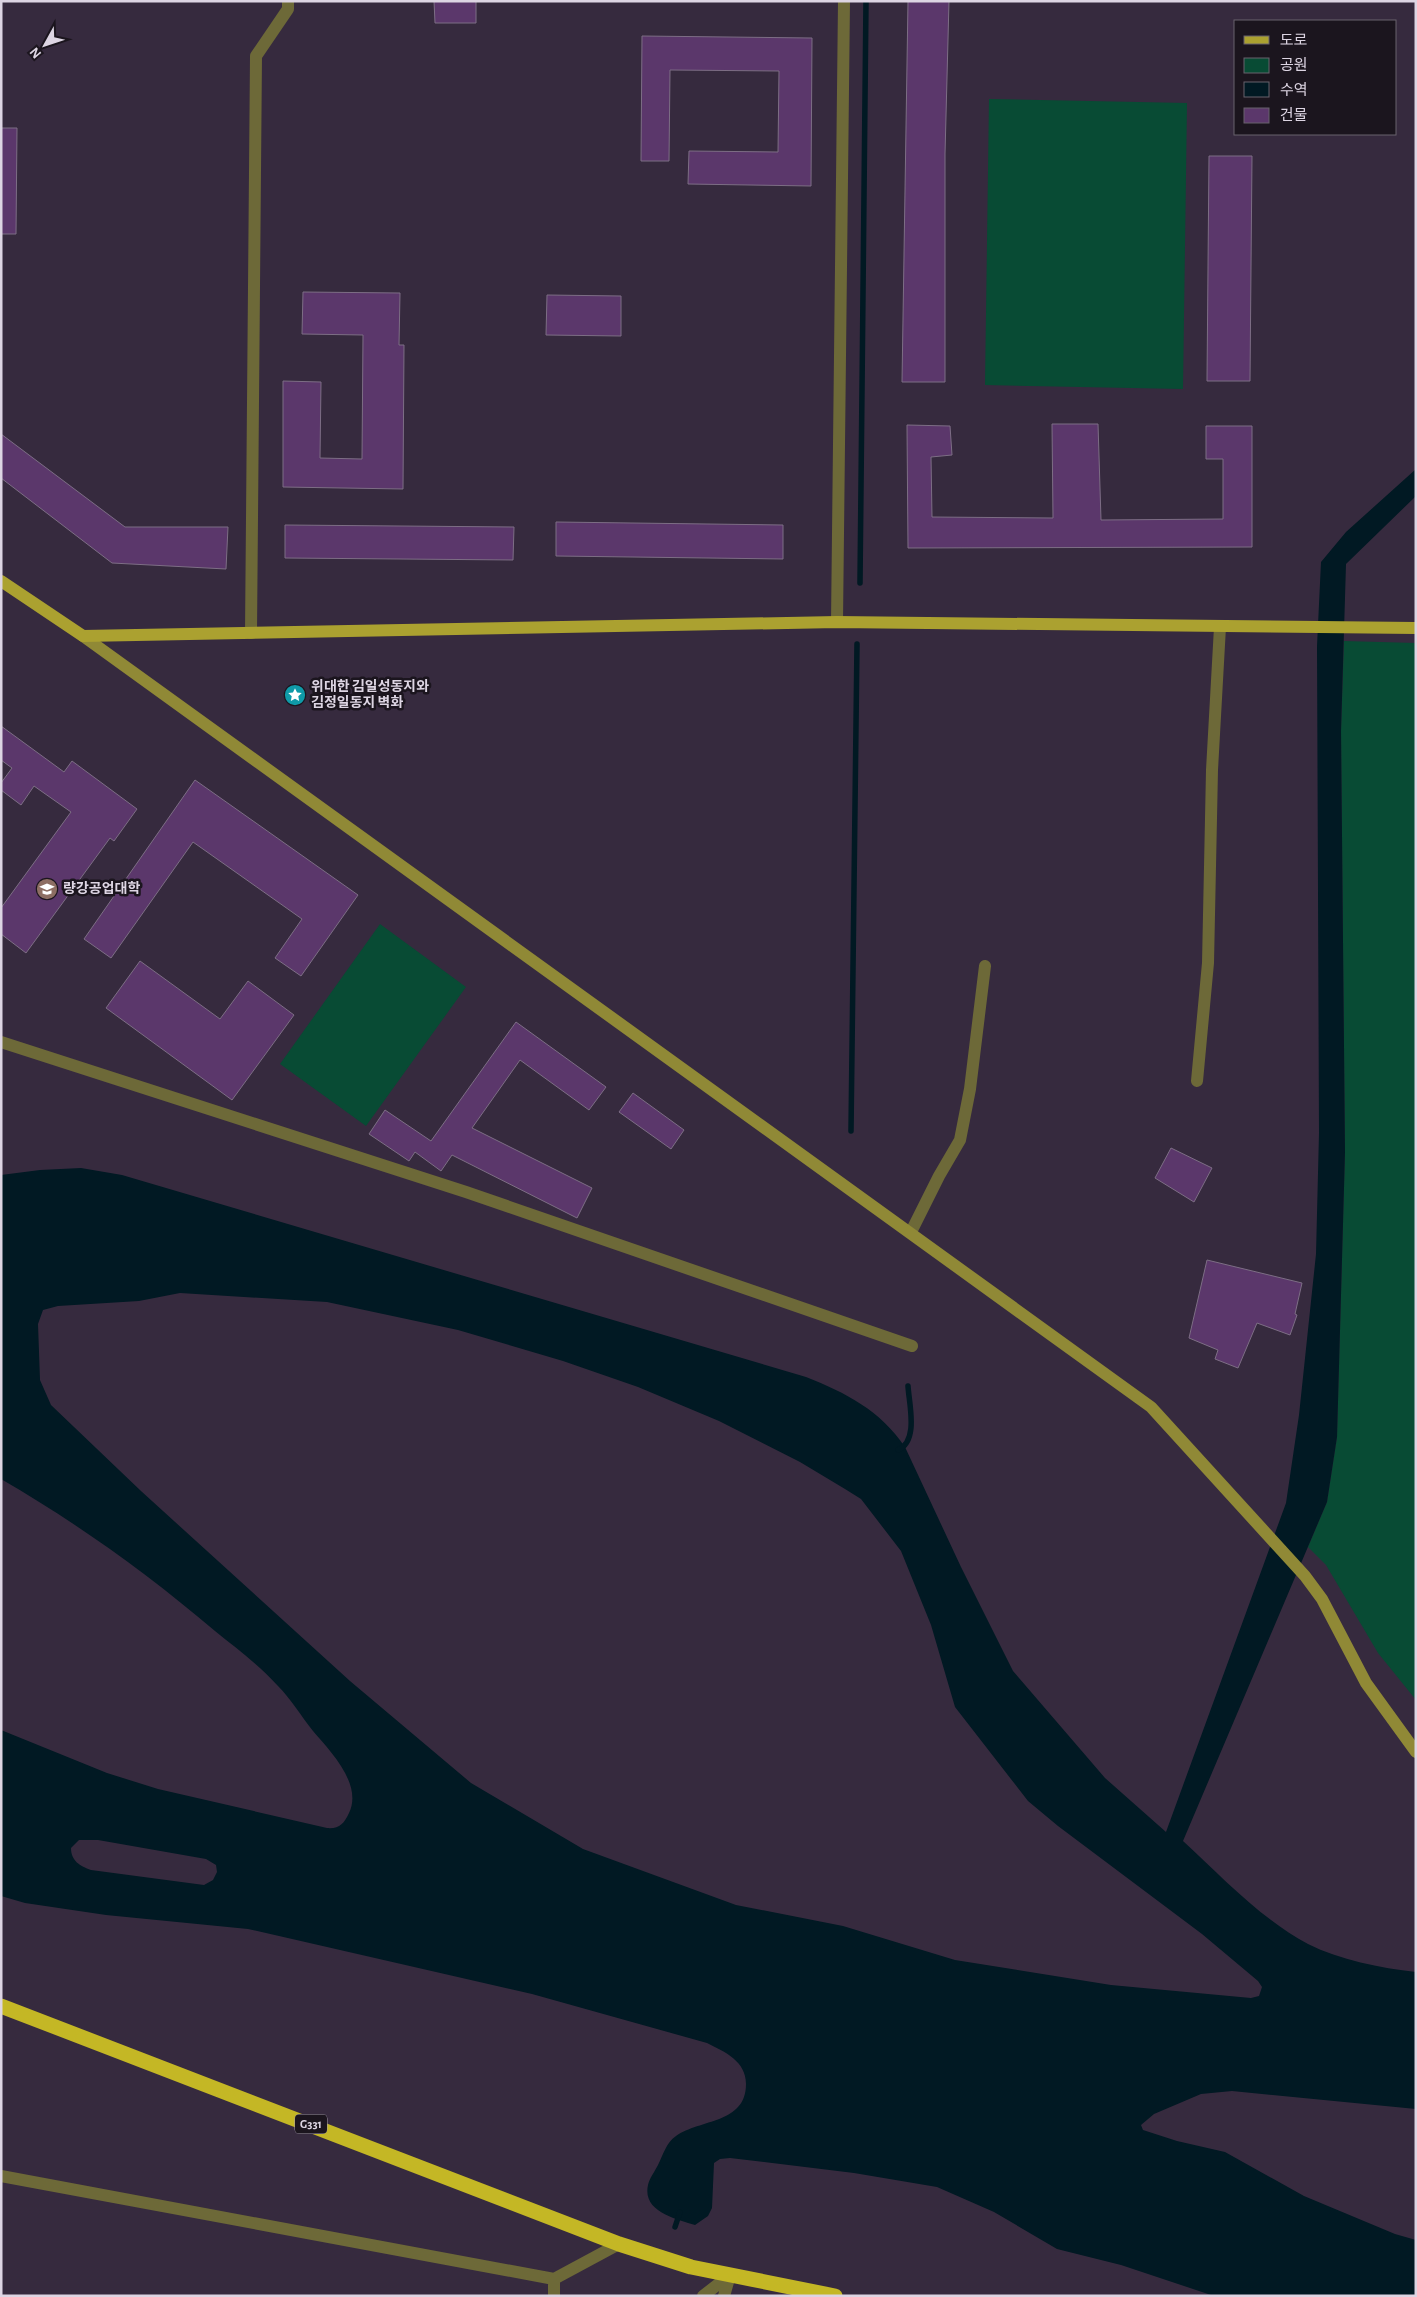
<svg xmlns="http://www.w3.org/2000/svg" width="1417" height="2297" viewBox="0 0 1417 2297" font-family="'Alegreya Sans','Noto Sans KR',sans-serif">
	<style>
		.green { fill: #084b34 }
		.water { fill: #011923; fill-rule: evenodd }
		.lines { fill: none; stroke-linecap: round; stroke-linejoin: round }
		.stream { stroke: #011923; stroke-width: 5.5 }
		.building { fill: #5b376b; stroke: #7d6e85 }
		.street { stroke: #6d6938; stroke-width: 12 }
		.secondary { stroke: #908936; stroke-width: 12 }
		.primary { stroke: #aba130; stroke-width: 12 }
		.highway { stroke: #c4b725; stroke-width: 15 }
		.labels { text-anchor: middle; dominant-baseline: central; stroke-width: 5; stroke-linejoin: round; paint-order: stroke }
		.shield { fill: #1b151e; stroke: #a39ba8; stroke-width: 1 }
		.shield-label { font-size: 12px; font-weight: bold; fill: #ddd5e3 }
		.poi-label { font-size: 14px; font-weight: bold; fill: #ddd5e3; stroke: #1b151e; text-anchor: start }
	</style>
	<rect width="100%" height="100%" fill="#362a3e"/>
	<path class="green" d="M989,99L1187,103L1183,389L985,385Z
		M1344,641L1416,643V1700L1378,1653L1326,1565L1308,1547L1327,1502L1337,1437L1345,1152L1341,731Z
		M380,924L466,987L366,1126L280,1064Z"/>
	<path class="water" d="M1416,469V496L1346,564L1341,731L1345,1152L1337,1437L1327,1502L1183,1841C1222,1877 1261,1919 1308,1944C1340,1960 1380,1968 1416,1972V2109L1232,2091L1201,2094L1154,2114L1141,2125L1143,2130L1177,2141L1225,2152L1304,2196L1395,2234L1416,2240V2296H1214L1121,2265L1057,2249L994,2212L937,2187L854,2173L730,2158L720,2159L714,2163L712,2208L708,2216L695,2225C677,2219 642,2212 648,2185C649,2179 655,2171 658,2165C663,2155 666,2143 676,2136C700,2119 746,2124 746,2084C746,2061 725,2052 707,2043L532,1994L248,1929L106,1915L25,1903L1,1896V1730L107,1773L158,1789L327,1828C339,1829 344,1824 349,1813C363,1784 330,1751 313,1731C301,1716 291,1699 278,1686C259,1665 236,1648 215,1631C148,1574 77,1523 1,1479V1175L40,1170L81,1168L122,1175L806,1377C846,1393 880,1410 905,1447L961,1567L1013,1671L1105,1778L1166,1832L1286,1503L1299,1415L1316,1254L1319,1133L1317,646L1321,562L1346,532ZM180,1293L327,1302L458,1330L563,1361L638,1387L719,1421L800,1462L845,1489L861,1499L901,1551L931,1625L955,1707L1028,1801L1058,1826L1202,1934L1258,1981L1262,1987L1259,1996L1251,1998L1111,1985L955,1960L843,1926L736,1905L583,1849L471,1783L350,1681L141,1491L51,1405L40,1380L38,1324L43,1310L58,1306L139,1301ZM79,1840H98L206,1859L216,1865L217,1872L213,1880L204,1885L91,1870C80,1866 71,1861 71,1848Z"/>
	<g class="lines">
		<path class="stream" d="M860,583L866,1
			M851,1131L857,644
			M898,1450C919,1441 909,1404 908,1386
			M675,2227L680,2212"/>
	</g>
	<path class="building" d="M434,1H476V23H435Z
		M908,1H949L945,154V382H902Z
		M642,36L812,38L811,186L688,184L689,151L778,152L779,71L670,70L669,161H641Z
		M1,128H17L16,234H1Z
		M1209,156H1252L1250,381H1207Z
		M303,292L400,293L399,345H404L403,489L283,487V381L321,382L320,458L362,459L363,335L302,334Z
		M547,295L621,296V336L546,335Z
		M1052,424H1098L1101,520L1223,519V459H1206V426H1252V547L908,548L907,425L950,426L952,455L931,457L932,517L1053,518Z
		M1,434L125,527H228L226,569L112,563L1,478Z
		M556,522L783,525V559L556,556Z
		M285,525L514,527L513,560L285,558Z
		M1,726L64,772L72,761L137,809L114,841L110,838L26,953L1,934V908L71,812L34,786L21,805L1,790V783L12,768L1,760Z
		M195,780L358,895L301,976L275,958L302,919L193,842L111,958L84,939Z
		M140,961L220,1019L248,981L294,1015L232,1100L106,1008Z
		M516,1022L606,1087L589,1110L520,1060L472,1128L592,1188L577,1218L452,1155L441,1171L415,1152L409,1161L369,1134L385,1110L431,1141Z
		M633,1093L684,1130L671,1149L619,1112Z
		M1171,1148L1212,1168L1194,1202L1155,1178Z
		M1207,1260L1302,1283L1295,1314L1297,1315L1290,1335L1257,1323L1238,1368L1215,1359L1218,1350L1189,1338Z"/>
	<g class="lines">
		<path class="street" d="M837,622L844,1
			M251,633L256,56L288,9V1
			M1,1042L466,1192L912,1346
			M1197,1081L1208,963L1212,770L1220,627
			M911,1232L939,1176L960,1140L970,1089L985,966
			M1,2176L554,2279L619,2244
			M554,2279V2296
			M703,2296L730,2275
			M724,2296L730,2275"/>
		<path class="secondary" d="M83,636L1151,1407L1305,1576L1322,1599L1366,1683L1416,1752"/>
		<path class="primary" d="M1,581L83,636L837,622L1416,628"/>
		<path class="highway" d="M1,2006L619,2244L691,2267L835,2296"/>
	</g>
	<defs>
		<g id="sight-disc" transform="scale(1.125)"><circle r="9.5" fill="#0f9aa8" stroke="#1b151e"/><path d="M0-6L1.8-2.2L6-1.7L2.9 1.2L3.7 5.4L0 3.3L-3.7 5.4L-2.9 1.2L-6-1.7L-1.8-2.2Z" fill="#fff"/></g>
		<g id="university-disc" transform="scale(1.125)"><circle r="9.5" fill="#8d6e63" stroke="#1b151e"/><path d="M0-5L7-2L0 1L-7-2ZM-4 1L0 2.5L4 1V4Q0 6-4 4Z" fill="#fff"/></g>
	</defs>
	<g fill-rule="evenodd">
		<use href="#sight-disc" x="295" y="695"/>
		<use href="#university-disc" x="47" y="889"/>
	</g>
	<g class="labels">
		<rect class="shield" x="295" y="2114.5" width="32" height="19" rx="4"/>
		<g class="shield-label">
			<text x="311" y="2124">G331</text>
		</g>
		<g class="poi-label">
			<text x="311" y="687">위대한 김일성동지와<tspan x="311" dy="16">김정일동지 벽화</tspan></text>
			<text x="63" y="889">량강공업대학</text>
		</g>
	</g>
	<rect width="1417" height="2297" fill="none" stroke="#ddd5e3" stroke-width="5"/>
	<rect x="1234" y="20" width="162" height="115" fill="#1b151e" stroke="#69626d"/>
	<rect x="1244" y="36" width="25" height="8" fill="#aba130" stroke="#69626d"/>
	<text x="1280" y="45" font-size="15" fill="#ddd5e3">도로</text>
	<rect x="1244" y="58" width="25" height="15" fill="#084b34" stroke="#69626d"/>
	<text x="1280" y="70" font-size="15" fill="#ddd5e3">공원</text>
	<rect x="1244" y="82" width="25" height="15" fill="#011923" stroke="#69626d"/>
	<text x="1280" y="95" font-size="15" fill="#ddd5e3">수역</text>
	<rect x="1244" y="108" width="25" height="15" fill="#5b376b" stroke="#69626d"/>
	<text x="1280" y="120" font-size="15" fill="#ddd5e3">건물</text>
	<g transform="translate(45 45) rotate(230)" stroke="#1b151e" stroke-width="4" paint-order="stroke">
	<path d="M0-4L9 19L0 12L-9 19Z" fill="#ddd5e3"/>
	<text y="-8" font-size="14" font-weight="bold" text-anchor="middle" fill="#ddd5e3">N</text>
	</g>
</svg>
